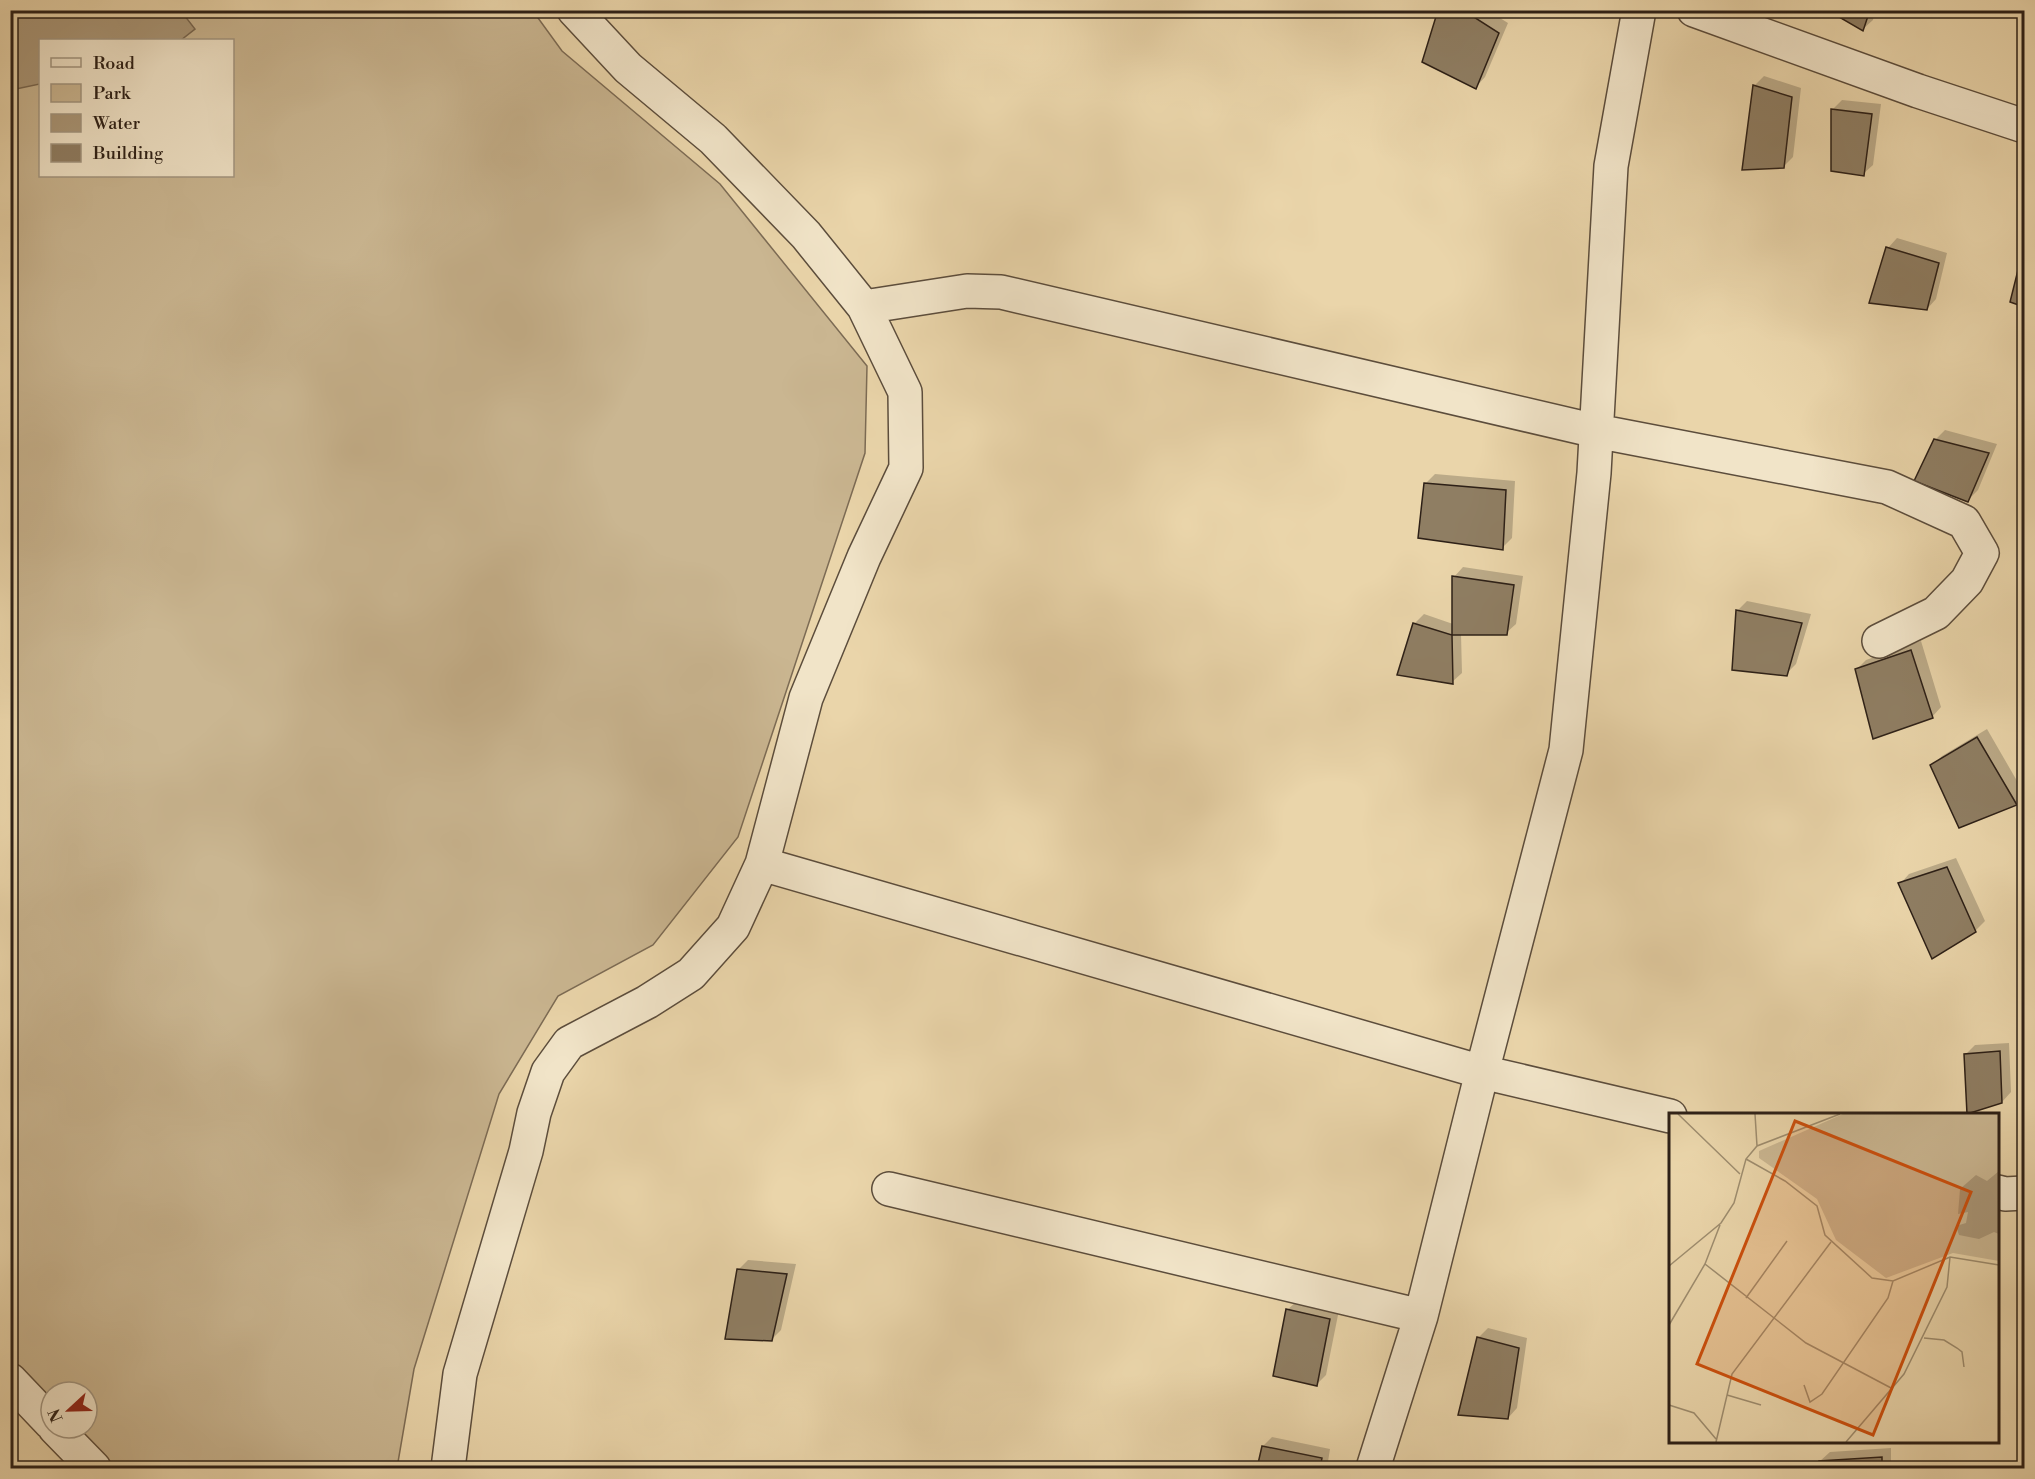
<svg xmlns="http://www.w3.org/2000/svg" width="2035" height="1479" viewBox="0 0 2035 1479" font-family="'Libre Bodoni',serif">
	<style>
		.green { fill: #cab691; stroke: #7c6b54; stroke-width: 1.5; fill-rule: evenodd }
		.water { fill: #aa9778; stroke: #786751; stroke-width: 1.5 }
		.shadow { fill: #0003 }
		.building { fill: #8f7e63; stroke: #2d2017; stroke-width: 1.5 }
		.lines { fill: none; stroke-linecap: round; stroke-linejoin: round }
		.minor-casing { stroke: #5c4d3c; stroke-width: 36 }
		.minor { stroke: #f1e4c8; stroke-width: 33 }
		.inset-road { fill: none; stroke: #9e8d6f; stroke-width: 1.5 }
		.view { fill: #cc500e; fill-opacity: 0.15; stroke: #cc500e; stroke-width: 3 }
		.inset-edge { fill: none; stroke: #2d2017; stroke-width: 3 }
	</style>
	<rect width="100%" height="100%" fill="#ead5aa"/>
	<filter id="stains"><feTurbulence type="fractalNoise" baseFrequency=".00333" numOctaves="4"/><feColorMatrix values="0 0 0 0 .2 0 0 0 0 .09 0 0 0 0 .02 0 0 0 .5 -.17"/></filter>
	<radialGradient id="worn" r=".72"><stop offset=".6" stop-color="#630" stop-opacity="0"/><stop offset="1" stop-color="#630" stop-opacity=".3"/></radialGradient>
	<path class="green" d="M10,11H533L562,51L720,184L867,366L865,453L738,837L653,945L558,996L499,1094L414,1369L397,1468H115L74,1428H87V1392H51V1404L11,1364ZM40,40H232V176H40Z"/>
	<path class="water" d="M11,10L181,11L195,29L181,40H40V84L11,90Z"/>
	<path class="shadow" d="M1440,10H1487L1508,23L1485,77L1476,87Z
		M1830,10H1875L1873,20L1863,29Z
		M1764,76L1801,88L1793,157L1783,167L1743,168L1755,85Z
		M1842,100L1881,104L1873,165L1863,174L1832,110Z
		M1897,238L1947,253L1936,299L1927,309L1888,248Z
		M2024,251V305L2011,301Z
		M1945,430L1997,444L1978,490L1968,500L1935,440Z
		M1435,474L1515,481L1512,538L1502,548L1425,484Z
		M1463,567L1523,576L1516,624L1506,633L1461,634L1462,673L1452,682L1414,624L1424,614L1453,624L1454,577Z
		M1747,601L1811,614L1796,664L1786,674L1737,611Z
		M1921,641L1941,707L1932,717L1856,670L1866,660Z
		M1987,729L2024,793L2016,803L1932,766L1942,756Z
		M1956,858L1985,921L1975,931L1900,884L1909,874Z
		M2009,1043L2011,1092L2002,1102L1966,1054L1975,1045Z
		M748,1260L796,1264L781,1330L771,1340L738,1270Z
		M1297,1301L1339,1310L1326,1375L1317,1384L1287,1310Z
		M1488,1328L1527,1338L1517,1408L1508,1418L1460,1414L1479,1337Z
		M1272,1437L1330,1449L1327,1468H1259L1263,1446Z
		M1891,1448V1468H1821L1820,1461L1830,1452Z"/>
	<path class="building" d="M1438,10H1463L1499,33L1476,89L1422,62Z
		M1827,10H1870L1863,31Z
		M1753,85L1792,97L1784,168L1742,170Z
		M1831,109L1872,114L1864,176L1831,171Z
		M1886,247L1939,263L1927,310L1869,303Z
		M2023,250L2024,251V307L2010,302Z
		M1934,439L1989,453L1968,502L1914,481Z
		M1424,483L1506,490L1503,550L1418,538Z
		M1452,576L1514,585L1507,635H1452Z
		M1736,610L1802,623L1787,676L1732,670Z
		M1413,623L1452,635L1453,684L1397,675Z
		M1911,650L1933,718L1873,739L1855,669Z
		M1977,737L2017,805L1959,828L1930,765Z
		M1947,867L1976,932L1932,959L1898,883Z
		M2000,1051L2002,1103L1967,1114L1964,1054Z
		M737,1269L787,1274L772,1341L725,1339Z
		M1286,1309L1330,1319L1317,1386L1273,1376Z
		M1477,1337L1519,1348L1508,1419L1458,1415Z
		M2024,1418V1453H2021Z
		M1262,1446L1322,1458L1320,1468H1257Z
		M1882,1457V1468H1819V1461Z"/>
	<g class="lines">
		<g class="minor-casing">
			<path id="minor" d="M1694,10L1918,91L2024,126
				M864,307L967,291L1001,292L1596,431L1887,487L1964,522L1982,553L1967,581L1936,613L1879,641
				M762,864L1482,1072L1670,1116
				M889,1189L1421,1316
				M1998,1192L2005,1194L2024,1193
				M10,1380L51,1423
				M55,1428L94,1468
				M448,1468L460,1374L526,1151L534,1113L548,1072L569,1043L647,1002L691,974L733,927L762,864L806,698L864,557L906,468L905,392L864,307L806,235L713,139L628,68L574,10
				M1373,1468L1421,1316L1482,1072L1566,750L1594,473L1611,166L1639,10"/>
		</g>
		<use href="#minor" class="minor"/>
	</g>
	<g transform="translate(1669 1113)">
		<rect width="330" height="330" fill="#ead5aa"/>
		<path d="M174,1H330V148L284,140L217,165L167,127L148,86L90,45V38Z" fill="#cab691"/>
		<path d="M330,58V121L325,119L310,126L290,122L287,113L297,110L299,99L289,101L291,76L307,62L318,68Z" fill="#aa9778"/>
		<path class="inset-road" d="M9,1L71,61M86,1L88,33M77,46L116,68L148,93L156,122L203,165L224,168L281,144L330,152M36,151L137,230L224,276M0,153L52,110L65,90L77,46L88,33L171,1M77,185L118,128M0,212L36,151L51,112M255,225L275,227L288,235L293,239L295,254M135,272L141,289L153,281L219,185L224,168M58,282L92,292M0,292L25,300L47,326M47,329L63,261L162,129M177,329L235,261L278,174L281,144"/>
		<path class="view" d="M126,8L302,79L204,322L28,251Z"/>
		<rect width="330" height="330" class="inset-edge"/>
	</g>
	<rect width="2035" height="1479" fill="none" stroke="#ead5aa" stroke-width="36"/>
	<rect x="12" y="12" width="2011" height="1455" fill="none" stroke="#2d2017" stroke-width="3"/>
	<rect x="18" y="18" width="1999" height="1443" fill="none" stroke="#2d2017" stroke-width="1.5"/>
	<rect x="39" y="39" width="195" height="138" fill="#f1e4c8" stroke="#a39681" stroke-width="1.5"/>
	<rect x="51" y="58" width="30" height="9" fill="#f1e4c8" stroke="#a39681" stroke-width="1.5"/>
	<text x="93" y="69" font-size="18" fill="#2d2017">Road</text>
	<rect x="51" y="84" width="30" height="18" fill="#cab691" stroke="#a39681" stroke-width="1.5"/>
	<text x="93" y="99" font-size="18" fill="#2d2017">Park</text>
	<rect x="51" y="114" width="30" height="18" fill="#aa9778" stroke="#a39681" stroke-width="1.5"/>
	<text x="93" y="129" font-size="18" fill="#2d2017">Water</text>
	<rect x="51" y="144" width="30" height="18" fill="#8f7e63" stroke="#a39681" stroke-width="1.5"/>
	<text x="93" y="159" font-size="18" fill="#2d2017">Building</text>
	<g transform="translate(69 1410) rotate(248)"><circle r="28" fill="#f1e4c8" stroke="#a39681" stroke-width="1.5"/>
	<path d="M0-4.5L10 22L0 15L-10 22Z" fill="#8f2418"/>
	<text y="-9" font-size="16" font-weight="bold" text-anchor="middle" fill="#2d2017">N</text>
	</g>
	<rect width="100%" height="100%" filter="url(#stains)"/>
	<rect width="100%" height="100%" fill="url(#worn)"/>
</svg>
